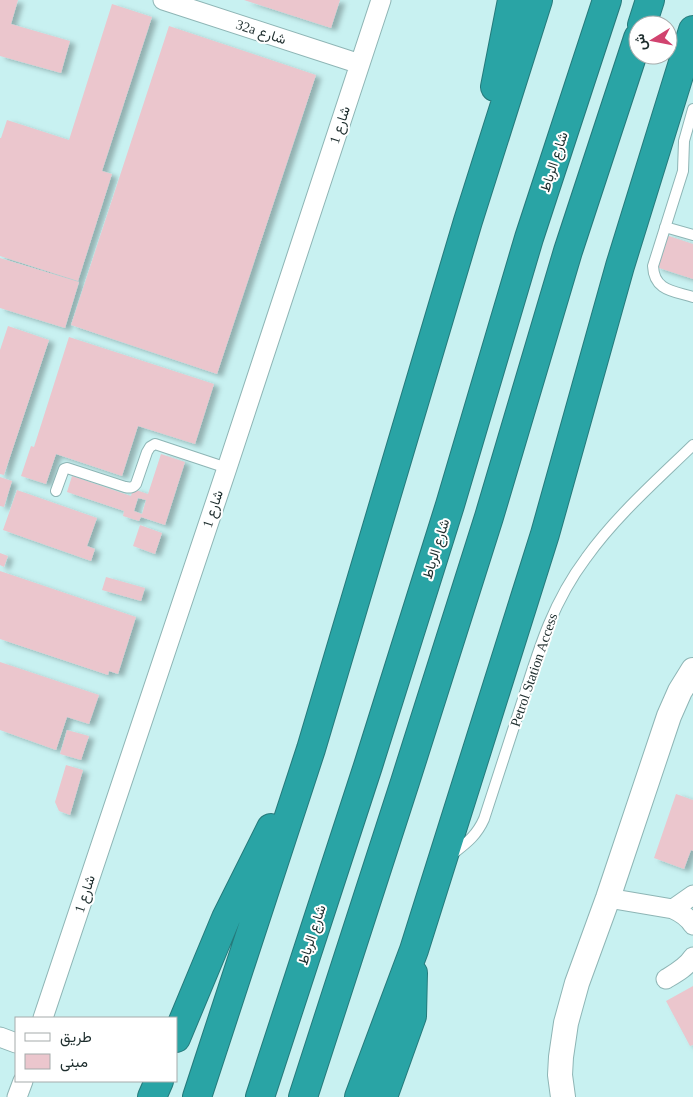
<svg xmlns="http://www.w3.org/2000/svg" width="693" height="1097" viewBox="0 0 693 1097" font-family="'Times New Roman',Vazirmatn,serif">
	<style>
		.building { fill: #ebc6cd; fill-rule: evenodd; filter: url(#shadow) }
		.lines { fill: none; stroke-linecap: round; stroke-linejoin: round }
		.service-casing { stroke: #8eb5b5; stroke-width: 12 }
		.minor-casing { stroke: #8eb5b5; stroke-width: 21 }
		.tertiary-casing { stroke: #8eb5b5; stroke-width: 26 }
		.motorway-casing { stroke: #257a7b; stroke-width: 30 }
		.service { stroke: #fff; stroke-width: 10 }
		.minor { stroke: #fff; stroke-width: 19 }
		.tertiary { stroke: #fff; stroke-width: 24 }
		.motorway { stroke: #29a4a5; stroke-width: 28 }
		.labels { text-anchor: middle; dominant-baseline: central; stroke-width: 4; stroke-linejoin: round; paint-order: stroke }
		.street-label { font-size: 14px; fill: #1d2d2d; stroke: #fff }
	</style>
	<defs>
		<filter id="shadow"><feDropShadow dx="5.5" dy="3" stdDeviation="2.5" flood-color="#0004"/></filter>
	</defs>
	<rect width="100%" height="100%" fill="#c8f1f1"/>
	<path class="building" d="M0,0H18L11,24L70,41L61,73L0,56Z
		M244,0H340L331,28Z
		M112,4L152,17L102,171L112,174L78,281L0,256V138H1L7,120L69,140Z
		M169,26L316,75L217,374L71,325Z
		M666,235L693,244V279L656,267Z
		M0,258L79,282L65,328L0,308Z
		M8,326L49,340L4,475L0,474V350Z
		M69,337L214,384L195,444L138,426L122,476L56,454L46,484L21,476L31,446L34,447Z
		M161,454L185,462L165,525L141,517L139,521L123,516L124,511L67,492L72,476L131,496L133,489L148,494ZM138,498L146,500L142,514L134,511Z
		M0,477L12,481L4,507L0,506Z
		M17,490L97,518L87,546L95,549L91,561L3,530Z
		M140,525L162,533L155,554L133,546Z
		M0,553L8,556L4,567L0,565Z
		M0,571L136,617L118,674L109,671L108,675L0,639Z
		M106,577L145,588L141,601L102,590Z
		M0,662L99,695L89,724L67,717L56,750L0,730Z
		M67,730L89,736L81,760L60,754Z
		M66,765L83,770L70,815L59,811L55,802Z
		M676,794L693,800V851L691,850L684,869L654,858Z
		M693,986V1045L690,1046L666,1001Z"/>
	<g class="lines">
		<g class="service-casing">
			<path id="service" d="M693,109L684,141L683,171L653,266C654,291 674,291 693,297
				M665,227L693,235
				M56,491L64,469L67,468L125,487C130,488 133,488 136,484L147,452L150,447L155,444L227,468
				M450,856C465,844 476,837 484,819C497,779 510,739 523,699C539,648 553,602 586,558C616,516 656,481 693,445"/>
		</g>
		<g class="minor-casing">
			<path id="minor" d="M163,0L360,64
				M608,898L673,909C682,913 688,917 693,925
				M673,909L693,895
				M666,979C676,973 687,967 693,957
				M43,1018L227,468L381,0
				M0,1037L16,1043
				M17,1097L23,1081"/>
		</g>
		<g class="tertiary-casing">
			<path id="tertiary" d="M563,1097L560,1075L561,1057L566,1023L577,983L608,898L669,716L680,691L693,670"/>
		</g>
		<g class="motorway-casing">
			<path id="motorway" d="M642,25L650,0
				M495,87L512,0
				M176,1038L226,918L271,828
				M152,1097L159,1081
				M197,1097L311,749L468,221L538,0
				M260,1097L368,766L450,505L529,238L607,0
				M303,1097L405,782L489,517L568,251L638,38
				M359,1097L414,950L545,534L620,266L693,30
				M383,1097L412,1016L413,973"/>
		</g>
		<use href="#service" class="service"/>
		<use href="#minor" class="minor"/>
		<use href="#tertiary" class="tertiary"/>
		<use href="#motorway" class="motorway"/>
	</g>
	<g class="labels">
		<g class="street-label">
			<text transform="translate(261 32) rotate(18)">32a شارع</text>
			<text transform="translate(340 125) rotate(-72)">شارع 1</text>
			<text transform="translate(554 162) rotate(-72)">شارع الرباط</text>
			<text transform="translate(213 509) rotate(-72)">شارع 1</text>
			<text transform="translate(436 549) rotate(-73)">شارع الرباط</text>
			<text transform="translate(534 670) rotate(-71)">Petrol Station Access</text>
			<text transform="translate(85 894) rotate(-72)">شارع 1</text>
			<text transform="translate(312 935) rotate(-72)">شارع الرباط</text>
		</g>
	</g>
	<rect x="15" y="1017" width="162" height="65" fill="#ffffff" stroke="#a5abab"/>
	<rect x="25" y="1033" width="25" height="8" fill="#ffffff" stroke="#a5abab"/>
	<text x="60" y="1042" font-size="15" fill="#1d2d2d">طريق</text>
	<rect x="25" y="1054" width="25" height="15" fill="#ebc6cd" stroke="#a5abab"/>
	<text x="60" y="1067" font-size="15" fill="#1d2d2d">مبنى</text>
	<g transform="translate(653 40) rotate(260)"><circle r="24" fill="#ffffff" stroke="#a5abab"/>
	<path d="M0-4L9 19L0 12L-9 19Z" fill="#d1436f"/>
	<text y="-8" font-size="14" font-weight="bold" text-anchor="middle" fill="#1d2d2d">ش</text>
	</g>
</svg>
